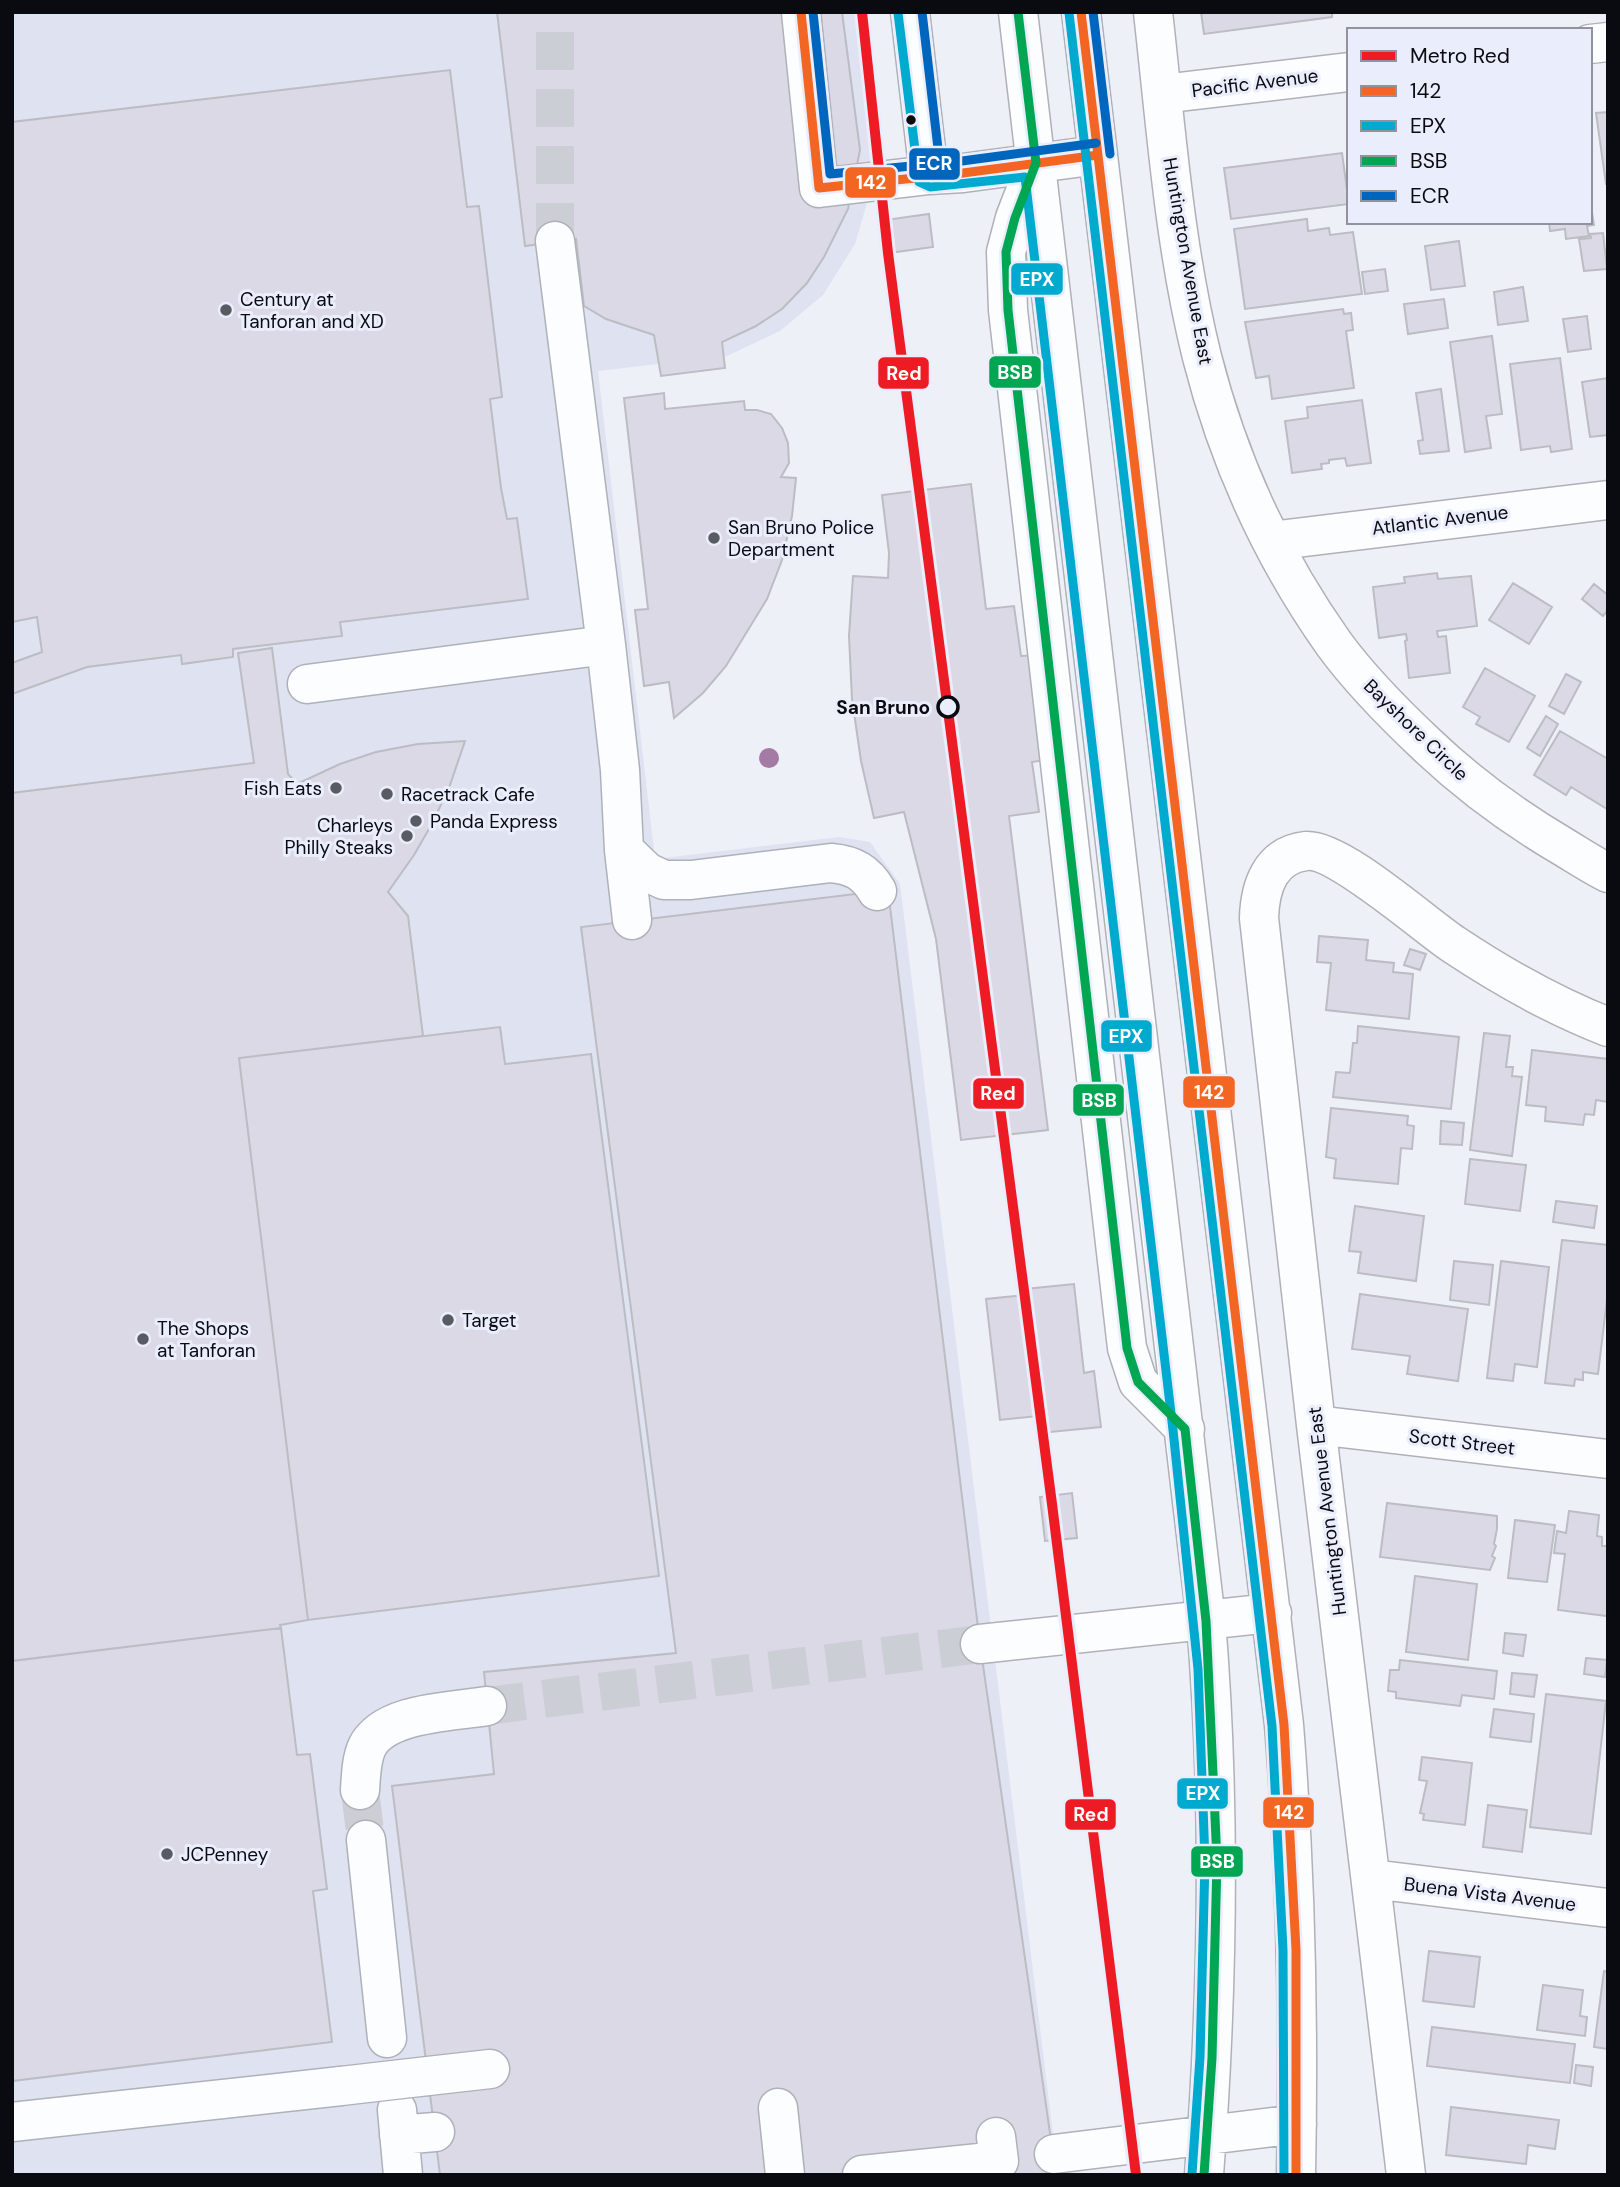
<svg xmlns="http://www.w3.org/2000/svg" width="1620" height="2187" viewBox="0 0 1620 2187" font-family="'DM Sans',sans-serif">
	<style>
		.built { fill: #dee2f1 }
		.building { fill: #dbd9e5; stroke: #bcbcc3; stroke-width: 2 }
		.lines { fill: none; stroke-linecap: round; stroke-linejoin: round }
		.minor-tunnel { stroke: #ccced5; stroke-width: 38; stroke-dasharray: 38 19; stroke-linecap: butt }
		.minor-casing { stroke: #afb1b8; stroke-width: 41 }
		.minor { stroke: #fcfdfe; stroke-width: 38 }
		.minor-bridge-casing { stroke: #afb1b8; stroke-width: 41; stroke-linecap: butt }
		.minor-bridge { stroke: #fcfdfe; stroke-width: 38 }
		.bus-1-casing { stroke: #eaeefc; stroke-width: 14 }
		.bus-2-casing { stroke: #eaeefc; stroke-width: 14 }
		.bus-3-casing { stroke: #eaeefc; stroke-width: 14 }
		.bus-4-casing { stroke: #eaeefc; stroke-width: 14 }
		.bus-1 { stroke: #f26522; stroke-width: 9 }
		.bus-2 { stroke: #00a9ce; stroke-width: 9 }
		.bus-3 { stroke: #00a651; stroke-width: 9 }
		.bus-4 { stroke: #0065bd; stroke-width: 9 }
		.metro-1-casing { stroke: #eaeefc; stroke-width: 16 }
		.metro-1 { stroke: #ed1c24; stroke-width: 10 }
		.tree { fill: #a47ba4 }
		.bus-dot { fill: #090b11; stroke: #eaeefc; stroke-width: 2.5 }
		.poi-dot { fill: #595b62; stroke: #eaeefc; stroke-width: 2.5 }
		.stop-dot { fill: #eaeefc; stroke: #090b11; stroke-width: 3.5 }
		.labels { text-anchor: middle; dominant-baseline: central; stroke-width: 6; stroke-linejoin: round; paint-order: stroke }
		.street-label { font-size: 19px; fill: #090b11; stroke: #eaeefc }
		.poi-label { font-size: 19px; fill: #090b11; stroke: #eaeefc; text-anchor: start }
		.stop-label { font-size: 19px; font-weight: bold; fill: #090b11; stroke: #eaeefc; text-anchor: end }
		.line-badge { stroke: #eaeefc; stroke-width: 2.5 }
		.badge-label { font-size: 19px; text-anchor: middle; font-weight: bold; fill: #fff }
	</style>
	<rect width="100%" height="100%" fill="#eef0f8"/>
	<path class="built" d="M12,12H858L876,172L855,244L823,295L780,331L727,356L598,371L655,859L839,837L870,842L900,884L1058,2175H12Z"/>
	<path class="building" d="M497,12H842L860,150L848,209L824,257L807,283L782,309L756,326L722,342L725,368L661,376L654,335L606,319L584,306L576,239L525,246Z
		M1201,12H1332V17L1204,34Z
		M450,70L467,207L479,206L502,397L490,399L501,488L507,519L517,518L528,599L340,622L342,636L233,649V657L182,664L181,655L87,667L12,694V663L42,652L37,617L12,622V122Z
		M1608,112V184H1606L1596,113Z
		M1342,153L1349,204L1231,219L1224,168Z
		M1590,201L1594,225L1587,226L1589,236L1566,239L1565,229L1550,231L1549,222H1590Z
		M929,214L933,247L889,253L885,220Z
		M1307,219L1308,231L1329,228L1330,235L1353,232L1362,294L1245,309L1234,229Z
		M1603,233L1607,269L1584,271L1579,239L1591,238L1590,234Z
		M1459,241L1465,286L1431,290L1425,246Z
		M1385,269L1388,291L1365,294L1362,272Z
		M1523,287L1528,321L1498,325L1494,292Z
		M1444,299L1448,328L1408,334L1404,304Z
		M1343,309L1344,314L1351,313L1353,330L1346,331L1354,388L1272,399L1269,376L1256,378L1245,322Z
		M1587,316L1591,349L1568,352L1563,319Z
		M1492,336L1502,414L1486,416L1491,448L1465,452L1450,342Z
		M1560,358L1572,449L1551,452L1550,446L1521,450L1510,364Z
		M1608,378V435L1590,437L1582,382Z
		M1441,389L1449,451L1420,454L1418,441L1423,440L1416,393Z
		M664,393L665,409L744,401L745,410H757L771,414L782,428L788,443L789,463L781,477L796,478L792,516L782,560L767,599L726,666L703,693L674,718L669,682L644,686L635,610L648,609L624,398Z
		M1362,400L1371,463L1347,466L1345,458L1329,460V463L1321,464L1322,469L1292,473L1285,421L1308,418L1307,407Z
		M971,484L986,609L1014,606L1021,656L1038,655L1051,759L1032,762L1039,812L1009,816L1048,1130L961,1140L936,939L904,812L874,818L861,761L852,699L849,636L853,576L888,578L889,553L882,495Z
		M1437,573L1438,579L1471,576L1477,626L1437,631L1438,637L1446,636L1450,673L1409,678L1405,641L1407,640L1406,634L1379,638L1373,587L1405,583L1404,577Z
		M1513,583L1552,607L1529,644L1489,620Z
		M1594,584L1608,595V610L1603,616L1582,599Z
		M272,648L288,774L297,784L340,764L376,752L418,744L465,741L450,785L433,822L414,855L388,892L408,916L423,1036L239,1058L308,1620L280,1625L281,1628L12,1661V793L254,763L238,653Z
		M1485,668L1535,696L1509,742L1476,724L1480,717L1463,707Z
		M1566,674L1581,682L1564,714L1549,706Z
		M1546,716L1558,724L1540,756L1527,748Z
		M1560,731L1608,759L1607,809L1571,787L1566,795L1534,775Z
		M888,890L980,1644L1056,2175H440L392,1786L494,1774L484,1672L676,1653L581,927Z
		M1319,936L1368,940L1366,960L1394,963L1393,972L1413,974L1409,1019L1326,1010L1331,963L1317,962Z
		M1410,949L1426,954L1420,970L1404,965Z
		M1358,1026L1459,1037L1451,1109L1333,1097L1336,1072L1350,1073L1353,1043H1357Z
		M500,1027L505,1064L591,1054L659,1576L308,1620L239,1058Z
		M1484,1033L1510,1036L1506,1067H1513L1512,1076L1522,1077L1512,1156L1470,1150Z
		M1532,1050L1608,1059V1102L1596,1100L1594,1115L1585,1114L1583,1125L1545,1121L1546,1107L1526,1105Z
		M1331,1108L1408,1116L1407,1125L1414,1126L1412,1149L1401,1148L1398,1184L1334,1178L1336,1159L1326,1157Z
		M1441,1121L1464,1123L1462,1145L1440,1144Z
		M1470,1159L1526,1165L1520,1211L1465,1204Z
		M1556,1201L1597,1206L1594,1228L1553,1222Z
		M1355,1206L1424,1216L1416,1281L1358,1273L1361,1252L1349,1251Z
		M1562,1240L1608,1245V1291L1598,1374L1583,1372V1380L1575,1379L1574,1386L1545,1383Z
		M1454,1261L1493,1265L1489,1305L1450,1300Z
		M1501,1261L1549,1267L1537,1367L1515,1364L1513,1381L1487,1378Z
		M1074,1284L1084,1373L1094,1371L1101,1427L1040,1433L1038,1416L1000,1420L986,1299L1025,1295V1289Z
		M1360,1294L1468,1309L1458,1381L1407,1374L1410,1356L1352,1349Z
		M1072,1493L1077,1538L1045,1541L1040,1497Z
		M1387,1503L1497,1516V1529L1494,1544L1496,1546L1492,1556L1495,1558L1490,1570L1380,1557Z
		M1569,1511L1599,1515L1597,1536L1602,1537V1546H1608L1607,1616L1558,1610L1565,1554L1554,1553L1557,1531L1566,1533Z
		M1515,1520L1555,1525L1547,1582L1508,1578Z
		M1415,1576L1477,1584L1468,1660L1406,1652Z
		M281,1628L297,1755L310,1754L327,1889L313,1891L332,2042L12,2081V1661Z
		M1505,1633L1526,1635L1523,1656L1503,1653Z
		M1586,1658L1607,1660L1605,1677L1584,1674Z
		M1400,1660L1497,1671L1494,1699L1462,1695L1460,1706L1396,1698V1692L1388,1691L1390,1670H1399Z
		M1512,1673L1537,1675L1534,1697L1510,1694Z
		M1546,1694L1606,1701L1591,1834L1530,1827Z
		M1494,1709L1534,1714L1531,1742L1490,1737Z
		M1422,1757L1472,1763L1465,1825L1423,1820L1424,1814L1420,1813L1427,1781L1419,1780Z
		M1488,1805L1527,1810L1522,1852L1483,1847Z
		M1429,1951L1480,1957L1474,2007L1423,2001Z
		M1604,1971L1608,1972V2049L1594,2047Z
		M1543,1985L1583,1990L1580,2016L1587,2017L1585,2036L1537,2030Z
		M1432,2027L1575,2044L1570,2083L1427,2066Z
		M1576,2065L1593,2067L1591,2086L1574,2083Z
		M1451,2107L1559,2120L1555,2149L1528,2145L1526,2164L1446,2155Z"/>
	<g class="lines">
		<path class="minor-tunnel" d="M555,241V12
			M487,1706L980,1644
			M360,1790L366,1840"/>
		<g class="minor-casing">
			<path id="minor" d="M801,12L819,188L929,175L963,173L1098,155
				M910,12L929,175
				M1018,12L1206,1621C1221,1805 1218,1990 1204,2175
				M1081,12L1284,1725C1296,1875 1299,2025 1296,2175
				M1153,12C1166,127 1174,245 1202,357C1228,459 1273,558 1334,644C1361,681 1394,714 1427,745C1468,784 1513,817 1562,846C1577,855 1592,865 1608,873
				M1590,44L1608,42
				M1162,94L1349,72
				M1034,169L1015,218L1006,252L1008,310L1127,1348L1138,1382L1185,1429
				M555,241L606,645L620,770L624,850L647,872L664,880H691L831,863C853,865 866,872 877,891
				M1272,541L1608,500
				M307,684L606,645
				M624,850L632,920
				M1316,1425L1608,1459
				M980,1644L1272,1613
				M360,1790C361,1777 361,1760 367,1747C384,1712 452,1712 487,1706
				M366,1840L387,2038
				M1372,1879L1608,1908
				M428,2076L490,2069
				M778,2108L785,2175
				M397,2110L403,2175
				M12,2122L341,2086
				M399,2135L435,2132
				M1054,2154L1297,2124
				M862,2175L999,2161L996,2137
				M1406,2175L1316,1425L1259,918C1260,887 1270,855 1306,851C1338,848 1423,924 1453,944C1501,976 1554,1006 1608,1027"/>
		</g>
		<use href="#minor" class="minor"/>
		<g class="minor-bridge-casing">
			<path id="minor-bridge" d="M341,2086L428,2076"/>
		</g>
		<use href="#minor-bridge" class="minor-bridge"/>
		<g class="bus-1-casing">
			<path id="bus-1" d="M801,12L819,188L963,173L1098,155
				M1081,12L1284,1725L1296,1950V2175"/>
		</g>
		<g class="bus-2-casing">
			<path id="bus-2" d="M898,13L919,182L930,187L1025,177L1173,1430L1198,1669L1205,1861L1200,2057L1192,2174
				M1069,13L1272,1726L1283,1950L1284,2175"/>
		</g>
		<g class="bus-3-casing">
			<path id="bus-3" d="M1018,12L1036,163L1015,218L1006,252L1008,310L1127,1348L1138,1382L1185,1429L1206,1621L1217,1861L1212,2058L1204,2175"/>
		</g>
		<g class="bus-4-casing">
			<path id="bus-4" d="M813,12L830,174L962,161L1096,143
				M922,12L941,174
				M1093,12L1110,154"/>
		</g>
		<use href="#bus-1" class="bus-1"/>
		<use href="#bus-2" class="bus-2"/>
		<use href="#bus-3" class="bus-3"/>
		<use href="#bus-4" class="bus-4"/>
		<g class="metro-1-casing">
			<path id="metro-1" d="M862,12L888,253L1052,1504L1136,2175"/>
		</g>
		<use href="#metro-1" class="metro-1"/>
	</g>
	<circle class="tree" cx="769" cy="758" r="10"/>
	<circle class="bus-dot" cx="911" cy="120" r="6"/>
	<g class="poi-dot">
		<circle cx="226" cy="310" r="7"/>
		<circle cx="714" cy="538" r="7"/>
		<circle cx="336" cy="788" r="7"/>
		<circle cx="387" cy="794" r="7"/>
		<circle cx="416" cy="821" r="7"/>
		<circle cx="407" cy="836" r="7"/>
		<circle cx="448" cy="1320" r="7"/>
		<circle cx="143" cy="1339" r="7"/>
		<circle cx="167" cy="1854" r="7"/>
	</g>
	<circle class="stop-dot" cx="948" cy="707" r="10"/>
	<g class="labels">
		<g class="street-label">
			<text transform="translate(1255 83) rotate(-7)">Pacific Avenue</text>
			<text transform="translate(1188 261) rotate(80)">Huntington Avenue East</text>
			<text transform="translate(1440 520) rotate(-7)">Atlantic Avenue</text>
			<text transform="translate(1416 730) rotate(44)">Bayshore Circle</text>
			<text transform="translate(1462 1442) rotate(7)">Scott Street</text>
			<text transform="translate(1327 1511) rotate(-97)">Huntington Avenue East</text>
			<text transform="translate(1490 1894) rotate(7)">Buena Vista Avenue</text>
		</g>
		<g class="poi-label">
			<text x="240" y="299">Century at<tspan x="240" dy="22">Tanforan and XD</tspan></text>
			<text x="728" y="527">San Bruno Police<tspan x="728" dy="22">Department</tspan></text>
			<text x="322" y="788" text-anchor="end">Fish Eats</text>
			<text x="401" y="794">Racetrack Cafe</text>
			<text x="430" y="821">Panda Express</text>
			<text x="393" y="825" text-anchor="end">Charleys<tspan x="393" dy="22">Philly Steaks</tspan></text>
			<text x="462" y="1320">Target</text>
			<text x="157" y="1328">The Shops<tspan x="157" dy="22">at Tanforan</tspan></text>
			<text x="181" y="1854">JCPenney</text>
		</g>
		<g class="stop-label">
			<text x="930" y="707">San Bruno</text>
		</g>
	</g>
	<g class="line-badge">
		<rect x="908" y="147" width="53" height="34" rx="7" fill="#0065bd"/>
		<rect x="844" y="166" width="53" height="33" rx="7" fill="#f26522"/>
		<rect x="1010" y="262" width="54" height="34" rx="7" fill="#00a9ce"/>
		<rect x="988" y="355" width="54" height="34" rx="7" fill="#00a651"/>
		<rect x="877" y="356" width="53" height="34" rx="7" fill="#ed1c24"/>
		<rect x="1100" y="1019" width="53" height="34" rx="7" fill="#00a9ce"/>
		<rect x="1182" y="1075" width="54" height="34" rx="7" fill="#f26522"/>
		<rect x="972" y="1077" width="53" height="33" rx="7" fill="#ed1c24"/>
		<rect x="1072" y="1083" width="53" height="34" rx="7" fill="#00a651"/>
		<rect x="1176" y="1777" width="53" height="33" rx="7" fill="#00a9ce"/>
		<rect x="1262" y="1796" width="53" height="33" rx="7" fill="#f26522"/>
		<rect x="1064" y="1798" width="53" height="33" rx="7" fill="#ed1c24"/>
		<rect x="1190" y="1845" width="54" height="33" rx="7" fill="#00a651"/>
	</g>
	<g class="badge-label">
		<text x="934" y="170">ECR</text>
		<text x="871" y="189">142</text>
		<text x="1037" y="286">EPX</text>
		<text x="1015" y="379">BSB</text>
		<text x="904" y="380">Red</text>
		<text x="1126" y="1043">EPX</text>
		<text x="1209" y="1099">142</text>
		<text x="998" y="1100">Red</text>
		<text x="1099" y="1107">BSB</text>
		<text x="1203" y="1800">EPX</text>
		<text x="1289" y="1819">142</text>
		<text x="1091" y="1821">Red</text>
		<text x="1217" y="1868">BSB</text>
	</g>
	<rect width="1620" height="2187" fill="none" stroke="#090b11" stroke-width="28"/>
	<rect x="1347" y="28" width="245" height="196" fill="#eaeefc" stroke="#90939e" stroke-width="2"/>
	<rect x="1361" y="51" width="35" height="10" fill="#ed1c24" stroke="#90939e" stroke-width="2"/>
	<text x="1410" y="63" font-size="21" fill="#090b11">Metro Red</text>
	<rect x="1361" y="86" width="35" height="10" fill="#f26522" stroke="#90939e" stroke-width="2"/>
	<text x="1410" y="98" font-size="21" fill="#090b11">142</text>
	<rect x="1361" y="121" width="35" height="10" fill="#00a9ce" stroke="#90939e" stroke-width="2"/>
	<text x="1410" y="133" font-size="21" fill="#090b11">EPX</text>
	<rect x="1361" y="156" width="35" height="10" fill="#00a651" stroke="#90939e" stroke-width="2"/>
	<text x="1410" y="168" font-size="21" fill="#090b11">BSB</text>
	<rect x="1361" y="191" width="35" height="10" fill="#0065bd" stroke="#90939e" stroke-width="2"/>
	<text x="1410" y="203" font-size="21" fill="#090b11">ECR</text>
</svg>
